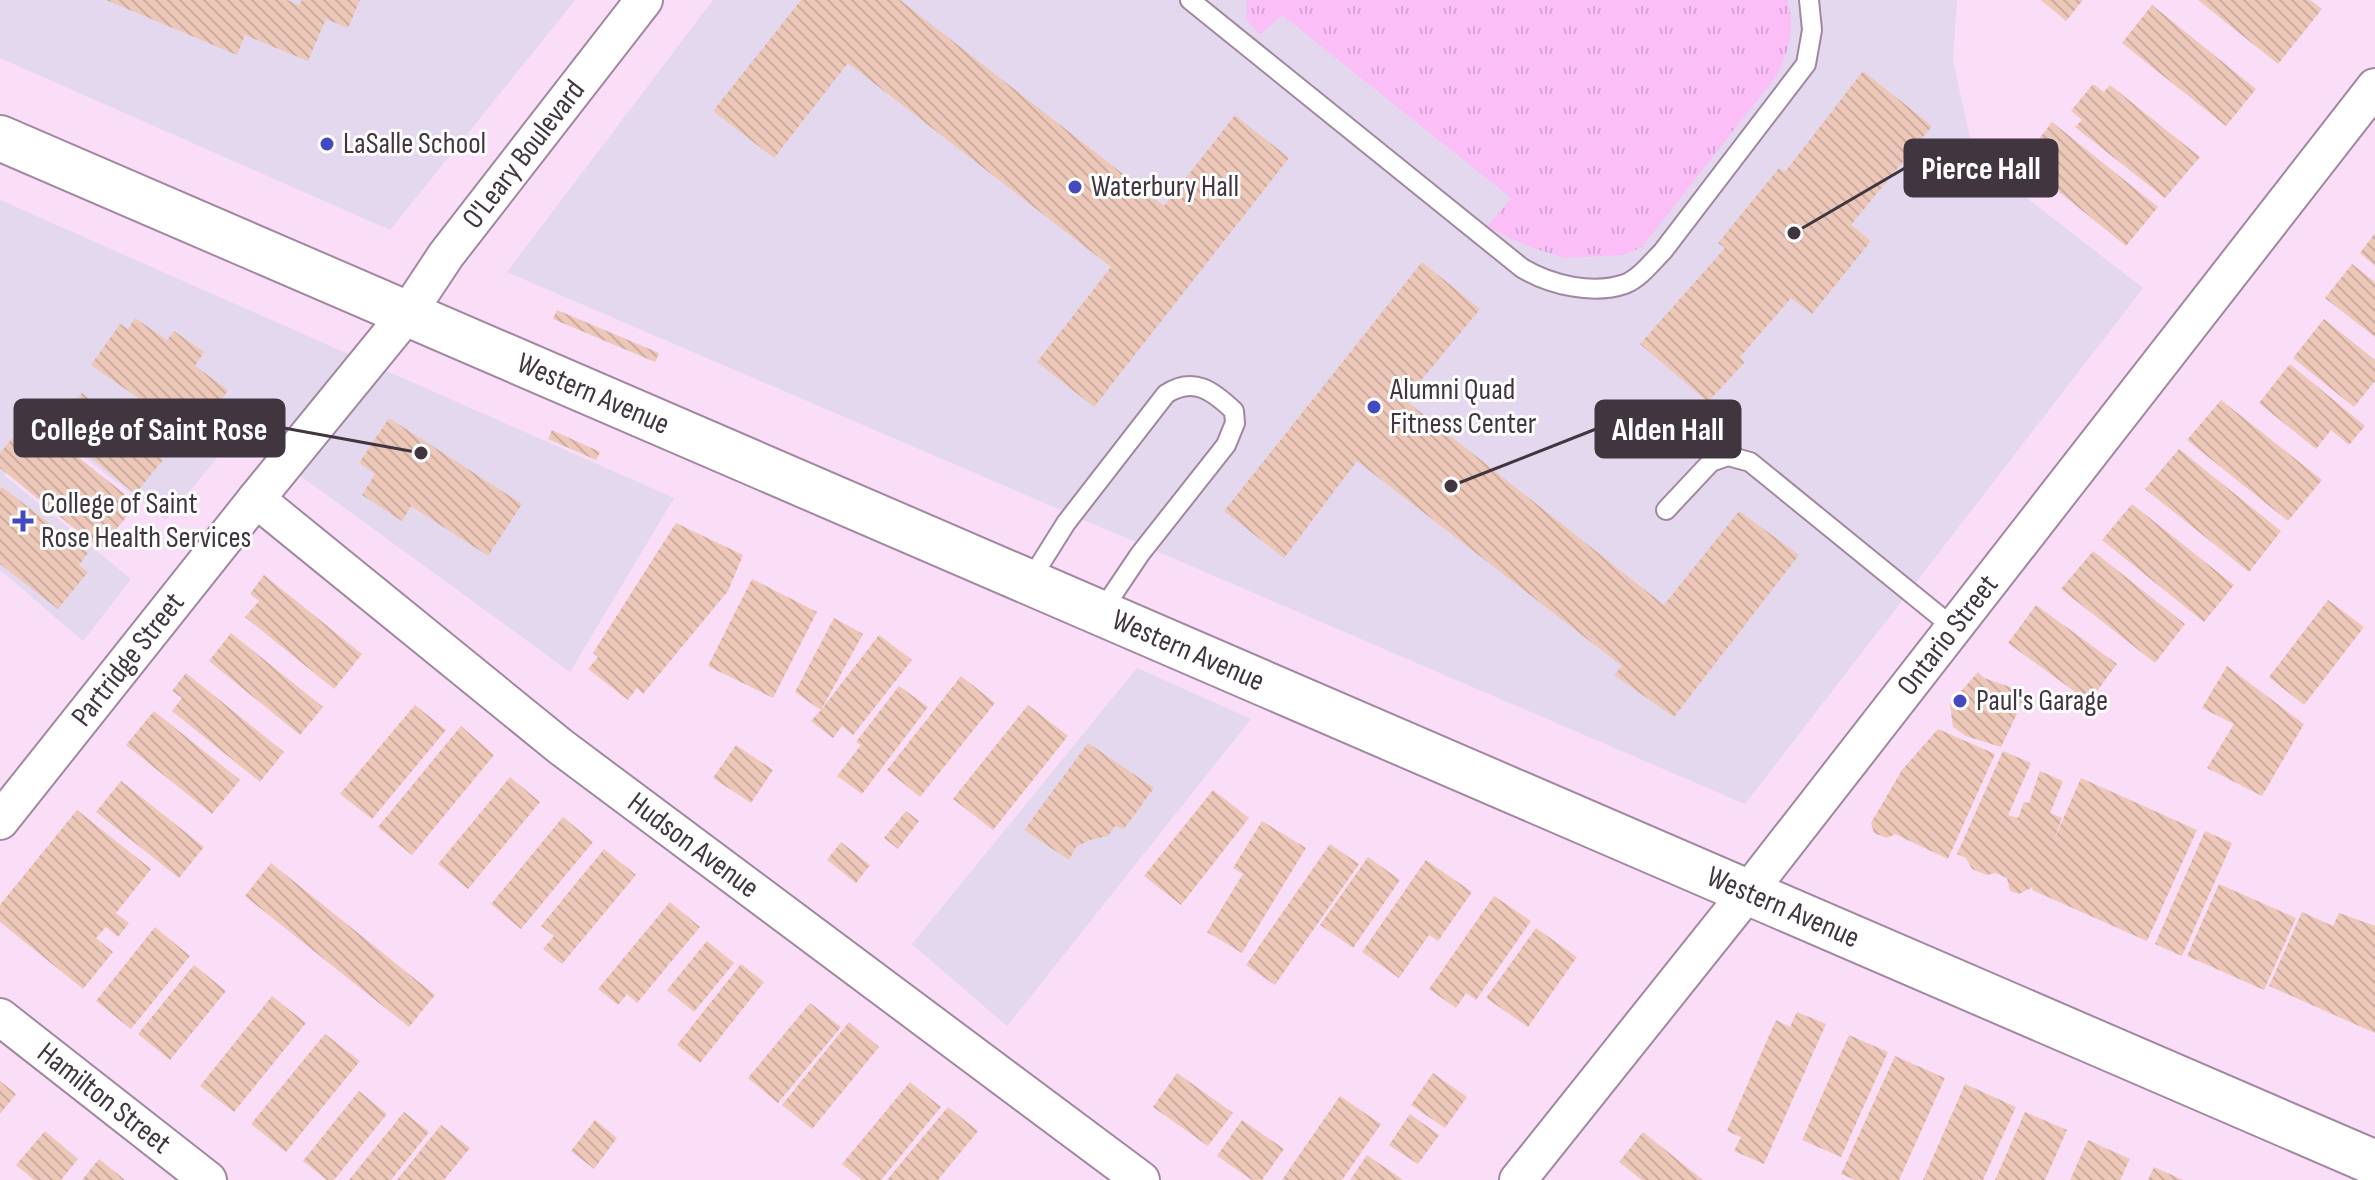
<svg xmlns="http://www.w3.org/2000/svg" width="2375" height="1180" viewBox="0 0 2375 1180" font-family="'Sofia Sans Condensed',sans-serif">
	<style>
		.education { fill: #e3d8ed }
		.grass { fill: url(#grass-tufts) }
		.building { fill: url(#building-back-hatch) }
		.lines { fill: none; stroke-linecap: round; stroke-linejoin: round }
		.lane-casing { stroke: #a1879f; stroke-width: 22 }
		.street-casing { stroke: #a1879f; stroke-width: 40 }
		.secondary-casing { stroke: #a1879f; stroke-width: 48 }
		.lane { stroke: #fff; stroke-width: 18 }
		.street { stroke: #fff; stroke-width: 36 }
		.secondary { stroke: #fff; stroke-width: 44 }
		.poi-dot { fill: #4349be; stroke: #fff; stroke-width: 3 }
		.labels { text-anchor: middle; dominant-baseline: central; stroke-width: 6; stroke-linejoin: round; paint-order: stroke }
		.poi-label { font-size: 30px; fill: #413640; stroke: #fff; text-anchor: start }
		.street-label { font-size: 30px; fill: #413640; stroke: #fff }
		.leader { fill: none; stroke: #413640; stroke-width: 3 }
		.callout-dot { fill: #413640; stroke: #fff; stroke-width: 3 }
		.callout { fill: #413640; stroke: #413640; stroke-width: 3 }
		.callout-label { font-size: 32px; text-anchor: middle; font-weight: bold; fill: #fff }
	</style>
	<defs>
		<pattern id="grass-tufts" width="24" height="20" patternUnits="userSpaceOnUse" patternTransform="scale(2)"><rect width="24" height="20" fill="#fbbef7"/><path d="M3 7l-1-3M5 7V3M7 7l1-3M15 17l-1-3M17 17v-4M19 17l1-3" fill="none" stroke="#d8a4d5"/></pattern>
		<pattern id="building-back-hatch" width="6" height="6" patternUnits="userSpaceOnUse" patternTransform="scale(2)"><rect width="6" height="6" fill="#edc8b9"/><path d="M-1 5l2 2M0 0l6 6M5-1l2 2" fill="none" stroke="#ccaca0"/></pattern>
	</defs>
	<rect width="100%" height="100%" fill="#faddf7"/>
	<path class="education" d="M0,0H575L390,230L0,58Z
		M713,0H1957L1953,60L1974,157L2143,288L1745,804L507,272Z
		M0,200L674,498L570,672L239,431L166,520L44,426L4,475L131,579L83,641L0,570Z
		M1137,668L1251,719L1007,1026L912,944Z"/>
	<path class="grass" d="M1247,0H1787C1796,27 1789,50 1777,75L1642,247L1623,255L1565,258L1527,246L1487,227L1511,198L1282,15L1260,35L1246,19Z"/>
	<path class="building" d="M106,0H287L299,5L302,0H360L348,28L326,19L308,61L245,35L237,55Z
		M801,0H900L1164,206L1235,115L1289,158L1094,407L1037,362L1111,267L848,63L774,158L713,111Z
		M2041,0H2083L2066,21Z
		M2198,0H2310L2322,9L2278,64Z
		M2152,5L2256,89L2226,126L2122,43Z
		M1863,71L1932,126L1851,225L1871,241L1812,314L1791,298L1740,357L1745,362L1708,402L1640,344L1725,248L1718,243L1779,168L1785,172Z
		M2093,84L2104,92L2110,85L2200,157L2165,198L2075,127L2082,120L2071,111Z
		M2052,122L2158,207L2126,246L2032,170L2043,158L2031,149Z
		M2375,233V266L2360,253Z
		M1422,262L1480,309L1405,400L1664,605L1739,511L1799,555L1674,717L1614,675L1622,666L1357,461L1284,558L1224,511Z
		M2352,264L2375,282V337L2325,298Z
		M557,310L659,353L655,362L553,319Z
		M135,318L167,340L174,331L204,352L195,366L228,390L207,421L183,405L171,421L91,365L120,324L128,329Z
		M2324,319L2375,360V381L2354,407L2293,358Z
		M2290,364L2365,426L2349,445L2331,430L2316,449L2259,403Z
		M82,393L163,460L135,494L76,445L89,430L66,411Z
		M2221,400L2322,480L2288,521L2187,440Z
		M29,418L137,504L100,549L0,468V453Z
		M389,418L522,504L488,556L411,506L402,521L362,495L375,474L359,463Z
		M552,430L600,452L596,460L548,439Z
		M2179,449L2281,531L2249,572L2145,489Z
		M2,487L88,553L79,565L88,572L58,609L0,564V489Z
		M2132,504L2234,585L2204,622L2102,540Z
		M676,523L743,555L728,591L643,694L637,688L628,700L588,669L598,657L593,653Z
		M2093,551L2185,624L2155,663L2061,589Z
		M264,575L362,654L334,689L245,617L259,601L250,594Z
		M752,579L817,612L773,698L708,666Z
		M2328,600L2364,627L2304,705L2269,677Z
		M2036,605L2117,664L2089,702L2008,643Z
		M834,618L863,634L821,710L879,635L912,660L853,735L842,726L833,738L811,721L821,710L795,692Z
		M231,633L323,707L300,735L209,661Z
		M2227,666L2304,724L2262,796L2207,768L2234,724L2202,708Z
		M1978,672L1984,678L2027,693L2001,747L1966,736L1953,727L1950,704Z
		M186,673L284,752L260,782L172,711L182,698L172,691Z
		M961,676L995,703L920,797L887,770Z
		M899,686L928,707L862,794L837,776L861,745L856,742Z
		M415,705L446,730L372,819L340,794Z
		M1028,705L1068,736L993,830L953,799Z
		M154,711L240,780L212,814L126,745Z
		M461,726L494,755L412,855L378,827Z
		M1938,729L1995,754L1948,859L1895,834L1887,838L1874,833L1871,823L1902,770Z
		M1088,743L1154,788L1124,829L1115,826L1108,836L1090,840L1076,847L1069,860L1024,830Z
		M736,745L773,770L751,803L713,778Z
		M2003,751L2031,763L2008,815L2018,818L2024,802L2029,803L2040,771L2063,781L2050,813L2062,818L2054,840L2081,778L2197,830L2147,941L2032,890L2033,887L2019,894L2010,891L2007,878L1995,873L1987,875L1972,869L1966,858L1957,854Z
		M510,777L540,802L468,889L438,864Z
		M121,781L204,847L179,878L96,812Z
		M1213,790L1249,818L1181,905L1144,876Z
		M77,810L151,869L116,913L129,923L118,937L106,927L96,938L113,952L83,989L0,922V905Z
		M906,811L919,821L898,849L884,838Z
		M563,817L593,842L521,929L491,904Z
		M1262,821L1306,848L1242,953L1207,932L1243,874L1233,868Z
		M2205,831L2232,843L2182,956L2155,944Z
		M841,842L870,865L856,883L827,860Z
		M1330,844L1359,864L1275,985L1246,965Z
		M604,849L636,875L562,964L543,949L554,936L541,926Z
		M1368,857L1400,880L1353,948L1320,925Z
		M1426,860L1472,892L1438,941L1429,935L1399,978L1362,952Z
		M271,863L435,995L409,1027L245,896Z
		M2219,884L2296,918L2264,990L2187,956Z
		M1494,896L1531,921L1476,1000L1466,993L1456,1008L1429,989Z
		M670,902L700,927L637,1003L627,994L618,1005L598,989Z
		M2302,912L2333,926L2339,913L2375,926V1033L2269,986Z
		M155,927L190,956L131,1029L96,1001Z
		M1536,928L1577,957L1528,1027L1486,998Z
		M707,941L734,963L694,1012L667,990Z
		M741,964L764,982L700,1063L677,1045Z
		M194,965L226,991L170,1060L138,1034Z
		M272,996L306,1023L234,1112L200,1086Z
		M810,1003L841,1027L778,1103L748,1078Z
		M1797,1012L1826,1024L1764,1164L1734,1151L1741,1137L1727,1131L1776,1020L1790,1027Z
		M849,1022L879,1047L812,1129L782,1105Z
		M325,1034L360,1061L286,1152L251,1124Z
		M1849,1035L1888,1052L1841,1157L1802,1140Z
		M1895,1056L1945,1078L1899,1180H1855L1841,1174Z
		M1177,1073L1233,1113L1208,1146L1153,1107Z
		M1433,1073L1467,1097L1445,1128L1411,1105Z
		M0,1081L16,1094L0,1114Z
		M910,1082L941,1107L881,1180H862L842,1164Z
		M1965,1084L2016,1107L1983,1180H1923Z
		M359,1091L387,1114L334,1180H327L303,1161Z
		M1340,1096L1381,1124L1342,1180H1282Z
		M948,1107L978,1131L938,1180H887Z
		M404,1112L429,1132L391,1180H349Z
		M2025,1112L2067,1130L2045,1180H1995Z
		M1410,1114L1439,1135L1418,1164L1389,1145Z
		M595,1120L617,1138L594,1169L571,1151Z
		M1242,1120L1284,1149L1262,1180H1252L1217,1156Z
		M441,1125L470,1148L444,1180H397Z
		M45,1131L78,1159L61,1180H34L16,1165Z
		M1643,1132L1703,1180H1642L1619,1162Z
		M2088,1140L2130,1159L2120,1180H2070Z
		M1367,1155L1403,1180H1350Z
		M99,1159L125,1180H82Z
		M2154,1167L2183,1180H2148Z"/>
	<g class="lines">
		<g class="lane-casing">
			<path id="lane" d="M1190,0L1522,268C1550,285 1593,295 1625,284C1640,278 1652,262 1663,251L1806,64L1812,30L1809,0
				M1666,510L1711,462L1728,456L1750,462L1954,628
				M1029,582L1066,523L1166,394C1194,376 1213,391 1234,411L1235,423L1226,445L1140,554L1101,612"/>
		</g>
		<g class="street-casing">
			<g id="street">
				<path id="s1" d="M256,499L561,747L1141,1180"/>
				<path id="s2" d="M0,821L256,499L407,314L446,255L644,0"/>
				<path id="s3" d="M0,1017L208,1180"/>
				<path id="s4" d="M1518,1180L1748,892L2375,87"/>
			</g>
		</g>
		<g class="secondary-casing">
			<g id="secondary">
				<path id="s5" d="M0,138L2375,1163"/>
			</g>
		</g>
		<use href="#lane" class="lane"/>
		<use href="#street" class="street"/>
		<use href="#secondary" class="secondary"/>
	</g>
	<g class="poi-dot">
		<circle cx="327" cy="144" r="8"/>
		<circle cx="1075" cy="187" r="8"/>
		<circle cx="1374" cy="407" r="8"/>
		<path d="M19 509h8v8h8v8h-8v8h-8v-8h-8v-8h8z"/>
		<circle cx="1960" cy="701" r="8"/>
	</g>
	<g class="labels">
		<g class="poi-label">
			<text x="343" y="144">LaSalle School</text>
			<text x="1091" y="187">Waterbury Hall</text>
			<text x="1390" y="390">Alumni Quad<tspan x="1390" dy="34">Fitness Center</tspan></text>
			<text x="41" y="504">College of Saint<tspan x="41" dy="34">Rose Health Services</tspan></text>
			<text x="1976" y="701">Paul's Garage</text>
		</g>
		<g class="street-label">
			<text stroke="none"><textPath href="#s2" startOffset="848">O'Leary Boulevard</textPath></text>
			<text stroke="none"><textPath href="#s5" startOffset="646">Western Avenue</textPath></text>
			<text stroke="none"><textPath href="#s4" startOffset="694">Ontario Street</textPath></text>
			<text stroke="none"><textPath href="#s5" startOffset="1294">Western Avenue</textPath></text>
			<text stroke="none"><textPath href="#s2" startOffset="206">Partridge Street</textPath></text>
			<text stroke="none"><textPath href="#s1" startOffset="558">Hudson Avenue</textPath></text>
			<text stroke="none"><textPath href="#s5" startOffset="1942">Western Avenue</textPath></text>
			<text stroke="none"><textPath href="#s3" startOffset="132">Hamilton Street</textPath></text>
		</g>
	</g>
	<path class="leader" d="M1794 233L1905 168M421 453L284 428M1451 486L1596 429"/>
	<g class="callout-dot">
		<circle cx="1794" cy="233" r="8"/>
		<circle cx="421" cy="453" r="8"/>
		<circle cx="1451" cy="486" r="8"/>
	</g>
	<g class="callout">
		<rect x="1905" y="140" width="152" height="56" rx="8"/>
		<rect x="15" y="400" width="269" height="56" rx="8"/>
		<rect x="1596" y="401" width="144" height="56" rx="8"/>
	</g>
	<g class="callout-label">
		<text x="1981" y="179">Pierce Hall</text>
		<text x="149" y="440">College of Saint Rose</text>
		<text x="1668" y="440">Alden Hall</text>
	</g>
</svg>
